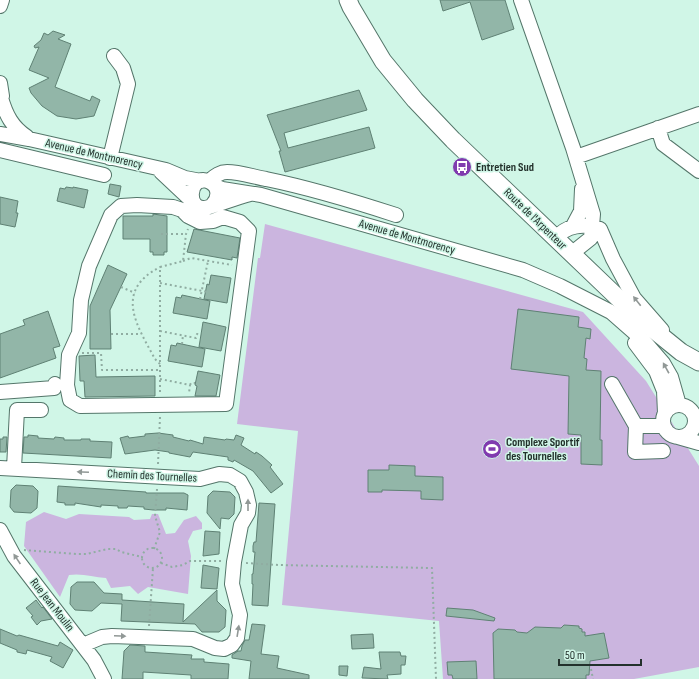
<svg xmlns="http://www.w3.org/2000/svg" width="699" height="679" viewBox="0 0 699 679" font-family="'Sofia Sans Condensed',sans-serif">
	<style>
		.green { fill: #cbb5df }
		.building { fill: #92b6a8; stroke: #5f8174 }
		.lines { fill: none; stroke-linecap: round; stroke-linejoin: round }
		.minor-casing { stroke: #54766a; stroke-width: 16 }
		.major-casing { stroke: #54766a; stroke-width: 19 }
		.path { stroke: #90ada2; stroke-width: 2; stroke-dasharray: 2 3; stroke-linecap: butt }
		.minor { stroke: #fff; stroke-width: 14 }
		.major { stroke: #fff; stroke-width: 17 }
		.oneway { fill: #919896 }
		.labels { text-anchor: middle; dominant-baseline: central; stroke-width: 3; stroke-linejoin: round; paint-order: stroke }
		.street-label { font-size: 12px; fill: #23312c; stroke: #d0f6e7 }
		.poi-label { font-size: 12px; font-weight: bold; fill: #23312c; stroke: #d0f6e7; text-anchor: start }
	</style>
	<rect width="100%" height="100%" fill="#d0f6e7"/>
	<path class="green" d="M265,224L583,312L646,381L699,466V667L634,679H443L439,621L282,605L298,431L237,424L258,258H260Z
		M44,512L66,519L79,514L129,517L134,520L150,519L152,514H158L166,534L175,533L184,520L196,516L202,523V529L193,531L188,541L191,556L188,594L148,587L138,594L130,586L111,588L106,578C93,577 82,573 69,575L60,597L24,546L26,522Z"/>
	<path class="building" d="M440,0H505L514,29L482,40L470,2L443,11Z
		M53,31L65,35L58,39L71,44L55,87L90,101L92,96L100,100L94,116L76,119L57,116L42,106L31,93L29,88L49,78L29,70L39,47L35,48L34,46L41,40L44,33L48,35Z
		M359,90L367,110L284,133L288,148L369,127L375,148L285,172L279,151H281L267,115Z
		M110,184L121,186L119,197L108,194Z
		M66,187L73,188V187L88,190L84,208L57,201L60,188L65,189Z
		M0,197L18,201L16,213H18L15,227L0,224Z
		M153,214L167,216V252H164V255H153V252H150V239H123V216H153Z
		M194,229L240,238L237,258L232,257V260L187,252Z
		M108,265L127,274L110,310L111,349H90V306Z
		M211,275L231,278L227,303L204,299L207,284L209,285Z
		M182,295L210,301L207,319L173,313L176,297L181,298Z
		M518,309L579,317L578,327L591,329L590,339L586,338L584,358L587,359L586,370L601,371L600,440H602V465L581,464V435L568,434L569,376L511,369Z
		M48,311L60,346L53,348L56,358L0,378V334L25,325L23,320Z
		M203,322L226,327L221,351L199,347Z
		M177,343L205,349L202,367L168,361L171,345L176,346Z
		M95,355L96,377L155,376V396L85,397L84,381H80L79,356Z
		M198,371L220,375L216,396H195L197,386L195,385Z
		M158,433L173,435V437L189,441L190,440L203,444L204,437L225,440L226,439L234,440L236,435L244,438L241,445L255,454L256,452L262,456L272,465L270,467L283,484L271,493L253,471L234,460L233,462L228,460V457L193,452L190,457L169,453V452L155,450L125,454L120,438L128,436L129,438L145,436V434Z
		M28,435L38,436V438L54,439L55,437L64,438V440H81V439H90V441L112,442L111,458L23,453L24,437H28Z
		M3,437H7L6,452H0V439H3Z
		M389,465L415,466V476L443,477V500L421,499V491L382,490V492H368V470H389Z
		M16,485L33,486L38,491L37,508L31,513L14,512L10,507L11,490Z
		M58,486L146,492V493H184L188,495L187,510L166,508V510H153L144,509V507L128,506L127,508H118V506L101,505V507L75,503V505H65V503L57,502Z
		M213,491L230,492L235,497L234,514L229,519L221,518L220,529L207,513L208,496Z
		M259,503L275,504L268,606L252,605L253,584H252V574H253L255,552H253V546L254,542H256Z
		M205,531L220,532L219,554L203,556Z
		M203,565L219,568L217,589L201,588Z
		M77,582H94L104,593L122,594V600L184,604L183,622L217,590V601L226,610L225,627L219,632H202L195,624L121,621L122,604L101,603L92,611L75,610L70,604L71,587Z
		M36,600L42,608L43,607L52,619L41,621L37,625L31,617L33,616L26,608Z
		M447,608L473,610L495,618L494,621L446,616Z
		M252,624L265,625L261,654L279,656L277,668L309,675V679H249L251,661L232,658V655L238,651H241L242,646L245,640H249Z
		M564,625L579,626V628L582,629V632H585V636L604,633L609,658L590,661L589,675H586V679H494L493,633L498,629L515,630L517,632L527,633L535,627L561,628Z
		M0,629L17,636L19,635L58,646L60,642L73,650L63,668L50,661L52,657L27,650L26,654L17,652V650L0,643Z
		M373,634L374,648L352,649L351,635Z
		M130,645L145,646V652L192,655L191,659H204V662L229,664L228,679H191V675L143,672V679H122L124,651Z
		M379,652H400L401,656H406L405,665H401V674L387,675L388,679L362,678L364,667L381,669Z
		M476,661L477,679H453L452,675H448L447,662Z
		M339,666H348L347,676L339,675Z"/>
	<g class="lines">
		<g class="minor-casing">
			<path id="minor" d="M521,0L573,148L593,214L591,238L571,254
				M0,6L2,0
				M0,83L2,96L0,102
				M1,98C6,115 12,127 27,137
				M658,128L663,144L699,171
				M0,134L29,139L166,170L185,178L201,181
				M0,150L104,175
				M576,157L699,114
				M110,158L128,84L123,68L114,56
				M161,172L194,203
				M209,181C214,177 219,172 227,172C240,172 254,177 266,179C310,188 353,201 396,215
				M215,186L222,189L261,195L523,270L560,286L611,312L644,341L663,363L671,377L679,405
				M137,205L173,207L182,210L188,216L200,222L213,221L223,217L240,222L249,231L226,404L80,406L70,400L67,385L69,355L79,333L81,300L89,266L111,215L121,206Z
				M212,205C219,199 220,187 210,182C188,171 184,215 209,207C222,203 236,198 250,194
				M573,226L581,211L582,189
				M555,239C566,225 584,223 600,229L613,259L634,298L662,330
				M635,343L656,371L664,391L665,413
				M612,384L636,426H658L663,424
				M0,392L54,388L55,384
				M663 421a16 16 0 1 1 32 0a16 16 0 1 1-32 0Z
				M636,426L635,452L663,451
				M678,437L699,443
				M0,468L200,479L219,474L230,475L240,481L246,492L249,505L248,513L241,525L234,562L232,584L240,615L237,638L232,645L224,649L215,648L193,639L112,636L102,637L83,645
				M14,468L17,410H41
				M0,530L14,556L94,660L104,679"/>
		</g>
		<g class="major-casing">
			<path id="major" d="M348,0L351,7L383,61L415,100L453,140L639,318L681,352L699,362"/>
		</g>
		<path class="path" d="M161,234H186
			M183,261L191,258L232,265
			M160,283L208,292
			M121,287L135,293
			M200,299L208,261
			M160,331L196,338L197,334L201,335
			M111,334H141
			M182,344L183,335
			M82,353H101L102,370H160
			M160,364L155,359C136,324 114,291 160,267
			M160,379L190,385L189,393
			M190,385L191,383H195
			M160,392V267L183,261L186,234L188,229
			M158,464L160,417
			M142 558a10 10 0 1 1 20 0a10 10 0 1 1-20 0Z
			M154,549L160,532L155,516L157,489
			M24,550L77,554H87L107,549H116L121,552L142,557
			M161,563L172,567L183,565L190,561H221
			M246,563L278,565L432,568L436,679
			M149,626L153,568
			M591,669L593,679"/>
		<use href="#minor" class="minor"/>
		<use href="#major" class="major"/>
	</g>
	<defs><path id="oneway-solid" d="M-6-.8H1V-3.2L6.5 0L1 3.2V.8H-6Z"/></defs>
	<g class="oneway">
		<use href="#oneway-solid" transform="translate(637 301) rotate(-128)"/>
		<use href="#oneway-solid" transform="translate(666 368) rotate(-119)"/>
		<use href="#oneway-solid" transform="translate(83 472) rotate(-177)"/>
		<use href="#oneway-solid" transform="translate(248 505) rotate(-90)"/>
		<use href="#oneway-solid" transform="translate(17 559) rotate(-124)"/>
		<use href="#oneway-solid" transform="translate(238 631) rotate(-81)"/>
		<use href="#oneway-solid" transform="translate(120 636) rotate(2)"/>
	</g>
	<defs>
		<g id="bus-disc" transform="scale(1)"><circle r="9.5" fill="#803baf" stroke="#d0f6e7"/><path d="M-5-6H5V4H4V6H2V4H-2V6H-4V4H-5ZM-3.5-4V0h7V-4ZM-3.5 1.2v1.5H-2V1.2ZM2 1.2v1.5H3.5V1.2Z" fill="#fff"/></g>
		<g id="stadium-disc" transform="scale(1)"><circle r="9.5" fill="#803baf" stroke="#d0f6e7"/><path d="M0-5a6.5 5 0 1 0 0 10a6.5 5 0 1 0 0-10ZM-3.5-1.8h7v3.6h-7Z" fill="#fff"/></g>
	</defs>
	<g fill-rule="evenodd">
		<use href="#bus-disc" x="462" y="167"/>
		<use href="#stadium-disc" x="492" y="449"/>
	</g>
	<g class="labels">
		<g class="street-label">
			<text transform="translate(94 154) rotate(13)">Avenue de Montmorency</text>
			<text transform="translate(535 219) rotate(44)">Route de l'Arpenteur</text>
			<text transform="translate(407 237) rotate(16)">Avenue de Montmorency</text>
			<text transform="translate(152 476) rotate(3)">Chemin des Tournelles</text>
			<text transform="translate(52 605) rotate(52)">Rue Jean Moulin</text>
		</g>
		<g class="poi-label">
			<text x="476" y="167">Entretien Sud</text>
			<text x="506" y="442">Complexe Sportif<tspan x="506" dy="14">des Tournelles</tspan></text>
		</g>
	</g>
	<path d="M559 659v6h82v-6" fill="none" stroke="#23312c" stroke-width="2"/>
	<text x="565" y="659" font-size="12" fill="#23312c" stroke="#d0f6e7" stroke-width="3" paint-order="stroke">50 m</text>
</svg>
